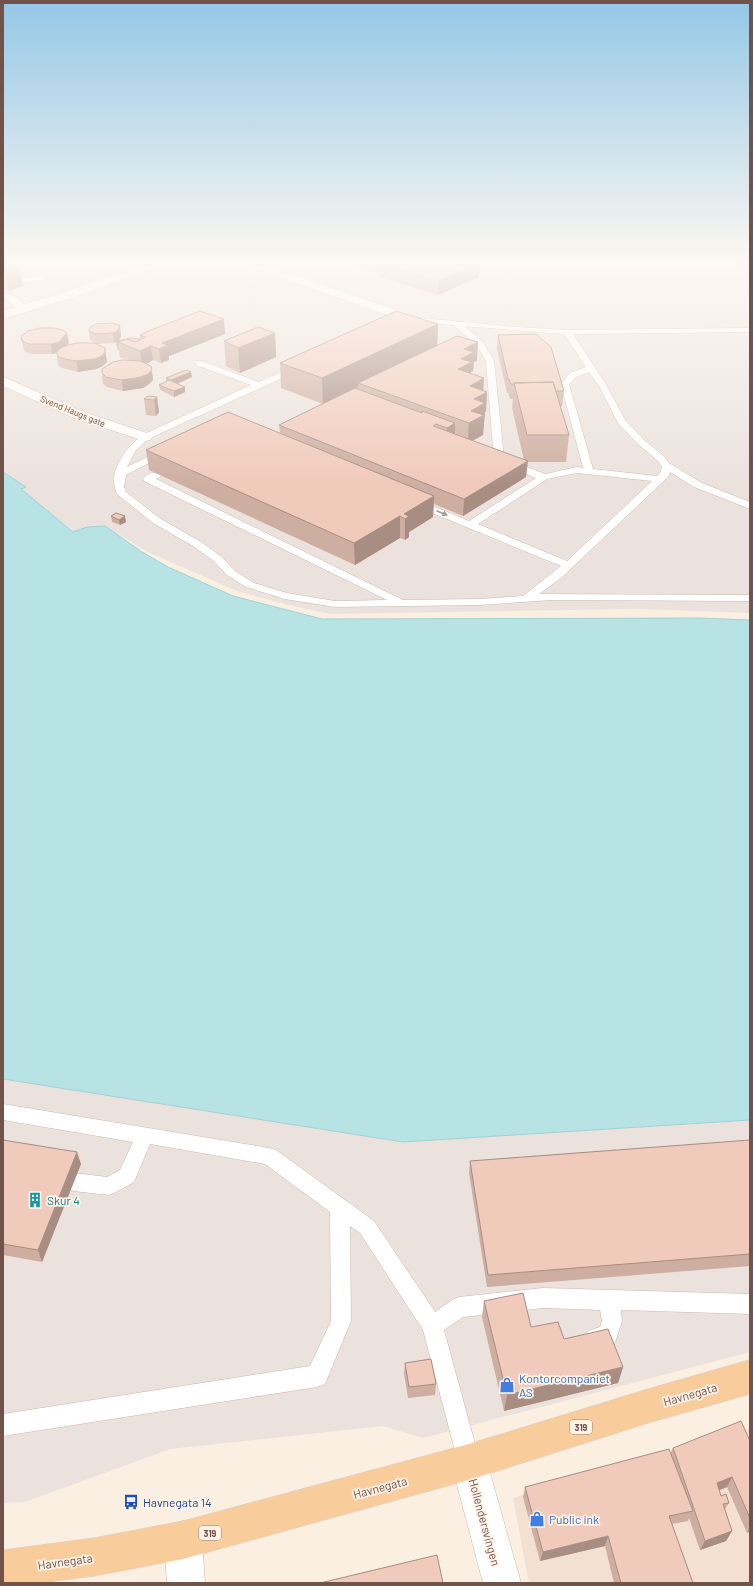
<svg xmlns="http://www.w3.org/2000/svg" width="753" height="1586" viewBox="0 0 753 1586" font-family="Barlow,sans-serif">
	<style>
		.residential { fill: #f3e0d1 }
		.industrial { fill: #ebe2dd }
		.water { fill: #b7e3e4; stroke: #9ed3d6 }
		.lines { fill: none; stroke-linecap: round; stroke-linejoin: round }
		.lane-casing { stroke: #ceb7ac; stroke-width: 1 }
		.street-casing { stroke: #ceb7ac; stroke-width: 1 }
		.primary-casing { stroke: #d8cfcc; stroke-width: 1 }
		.lane { fill: #fff; fill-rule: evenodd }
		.street { fill: #fff; fill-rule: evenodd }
		.primary { fill: #f9cc9c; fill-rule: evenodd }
		.wall { fill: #ceaea1 }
		.shaded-wall { fill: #a88d83 }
		.building { fill: #f0cabb; stroke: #a88d83 }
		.oneway { fill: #aa9892 }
		.labels { text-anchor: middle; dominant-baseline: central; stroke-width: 3.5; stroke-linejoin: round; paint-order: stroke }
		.far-street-label { font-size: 9px; fill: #725349; stroke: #fff3e8 }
		.shield { fill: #fff3e8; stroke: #9c8379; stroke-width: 1 }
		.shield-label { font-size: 9px; font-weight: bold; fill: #725349 }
		.near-culture-label { font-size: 12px; fill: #0d838f; stroke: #fff3e8; text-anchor: start }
		.near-shop-label { font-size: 12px; fill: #366cbe; stroke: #fff3e8; text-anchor: start }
		.near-street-label { font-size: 12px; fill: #725349; stroke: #fff3e8 }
		.near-transit-label { font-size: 12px; fill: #164399; stroke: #fff3e8; text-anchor: start }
	</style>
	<rect width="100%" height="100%" fill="#fbefe2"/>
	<path class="residential" d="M750,1429V1583H529L513,1498Z"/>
	<path class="industrial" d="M3,265H750V613L637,609L331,614L288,605L237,591L148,552L105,526L87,527L74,532L21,489L25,486L3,472Z
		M3,1079L403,1142L750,1119V1352L423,1438L383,1426L170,1449L25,1502L3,1503Z"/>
	<path class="water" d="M3,472L26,487L21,489L73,532L87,527L105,526L142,552L168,567L233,596L322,619L700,618L750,620V1120L403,1142L3,1079Z"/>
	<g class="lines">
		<g class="lane-casing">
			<path id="lane" d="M41,276L45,278L44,280L25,282L3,288V284L24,278Z
				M3,292L14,296L26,306V310H20L3,297Z
				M411,317L516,327L567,330L750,328V332L573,334L607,386L625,420L644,440L665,457L669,463L702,483L750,502V509L694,487L670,472L669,476L561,578L539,594L750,595V601L552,600L480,605L335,607L285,599L246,587L227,575L214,561L193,546L153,523L117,494C107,472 125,449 142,435L251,385L196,365L195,363L196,361H202L259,382L294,366H300L301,368L300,370L148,439L136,450L127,467L162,450H168L170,452L126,475L124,487L126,492L161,519L201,542L222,557L235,571L254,583L287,593L335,601L387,600L144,481L143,479C147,474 156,471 162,473L163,475L156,479L403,600L480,599L523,596L561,566L413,505L412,503L413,501H421L469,521L536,478L496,462L494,460L486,361L476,344L453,325L412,321L406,323L402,321ZM464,326L564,334L586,367L570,373L561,384L583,468L577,467L545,474L504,458L494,361L482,341ZM589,372L599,386L618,423L638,444L658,461L662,467L660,473L657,476L593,469L569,384L576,377ZM577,473L652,481L567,561L478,524L547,479Z
				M3,1104L269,1148L276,1150L374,1221L435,1312L452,1300L459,1297L543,1288L750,1294V1314L621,1310L622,1321L615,1343L595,1348L588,1345L585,1338L588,1331L600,1327L602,1321L600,1310L543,1308L463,1317L444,1330L480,1462L477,1470L469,1473L461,1470L458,1462L423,1330L360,1233L350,1226L351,1321L325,1384L317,1387L3,1436V1414L310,1366L331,1321L330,1212L265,1164L150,1144L134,1182L116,1192L109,1195L74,1191L67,1188L65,1182L67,1176L74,1173L107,1177L120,1170L133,1142L3,1120Z"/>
		</g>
		<g class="street-casing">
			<path id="street" d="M143,265H160L158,267L72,298L3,319V311L64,292Z
				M248,265H265L415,316L417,319L415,322H407L250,267Z
				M3,377L84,412L150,434L152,437L150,440L145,441L74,418L3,386Z
				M469,1444L482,1449L487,1462L521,1583H483L451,1462L456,1449Z
				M183,1521L196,1527L202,1540L205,1583H167L164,1540L170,1527Z"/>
		</g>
		<g class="primary-casing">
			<path id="primary" d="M750,1360V1394L648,1423L469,1480L183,1559L94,1576L39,1583H3V1550L94,1538L183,1521L469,1444L648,1389Z"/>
		</g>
		<use href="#lane" class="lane"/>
		<use href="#street" class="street"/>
		<use href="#primary" class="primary"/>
	</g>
	<path class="wall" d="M3,265L23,286L9,291L4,289L3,286Z
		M353,265H480L479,277L438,295L379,277V273Z
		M438,324L437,345L477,361L474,362L473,371L471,372V374L483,390L487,392L486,411L485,412L483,435L472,441L524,460L512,408L513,399H510L508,393H507L497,349L498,335L564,391L562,406H560L569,435L566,462H527L526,477L463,516L434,504L433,517L409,532V537L405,540L400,538L355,565L149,470L146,450L280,433L279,425L323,404L281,388L280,363Z
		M120,326L121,336L119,340H140V335L225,334L169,356V360L161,363L153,360L146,364L153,376V380L149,384L143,388L123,391L107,387L103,384L102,373L129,360L120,357L119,351L117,349L116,344L117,341L114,343L97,344L90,340L89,331Z
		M275,333L276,357L240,373L226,366L224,341Z
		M22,341L69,343L66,345L107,358V362L103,366L96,369L78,372L62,368L58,365L57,355V352L52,354H31L24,351Z
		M192,377L177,384L185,392L174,397L160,390L159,385L166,382V378Z
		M157,397L159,412L156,416L146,415L144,399Z
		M111,516L126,522L120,525L112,522Z
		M3,1140L81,1164L42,1262L3,1255Z
		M750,1140V1266L487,1287L469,1173L470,1161Z
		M484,1301L531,1327L564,1339L623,1367L618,1383L504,1411L482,1317Z
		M405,1363L436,1384L435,1395L408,1398L404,1374Z
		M750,1441V1531L747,1533L727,1487L719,1490L721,1496L729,1503L725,1509L732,1531L726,1541L700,1550L689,1518L688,1521L672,1524L693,1583H614L605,1546L540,1561L523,1497L525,1487L671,1452L673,1448Z"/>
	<path class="shaded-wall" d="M15,265H19L23,286L9,291L5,268Z
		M476,265H480L479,277L438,295V281Z
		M224,319L225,334L169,356V360L161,363L159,349L162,343Z
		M438,324L437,349L358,383V387L323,404L322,378Z
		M120,326L121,336L119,341L114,343L113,333Z
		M67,333L69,343L60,352L52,354L51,344Z
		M275,333L276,357L240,373L238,348Z
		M478,342L477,361L474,362L473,371L471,372V381L458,369L464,349Z
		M151,346L153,360L142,366L140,351Z
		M105,348L107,362L103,366L96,369L78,372L76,361Z
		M151,366L153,380L149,384L143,388L123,391L122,380Z
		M191,372L192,377L172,386L171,380Z
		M484,378L483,394L487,392L486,411L485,412L483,435L468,443L470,386Z
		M185,387V392L174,397V391Z
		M157,397L159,412L156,416L154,400Z
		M455,423V439L446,443L447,428Z
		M528,461L526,477L463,516L464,499Z
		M434,496L433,517L409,532V537L405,540V519L404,514Z
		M125,516L126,522L120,525L119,520Z
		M400,516V538L355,565L354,543Z
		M77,1152L81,1164L42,1262L38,1250Z
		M623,1367L618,1383L504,1411L507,1395Z
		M732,1477L727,1487L712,1493L717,1483Z
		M750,1527V1531L747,1533Z
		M732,1531L726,1541L700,1550L705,1541Z
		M608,1536L605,1546L540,1561L543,1552Z"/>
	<path class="building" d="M3,265H15L5,268L3,267Z
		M383,265H476L438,281Z
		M200,311L224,319L162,343L168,345L159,349L151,346L140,351L118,342L127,339L135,342L146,337L140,335L146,332Z
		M396,311L438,324L322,378L280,363Z
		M113,323L120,326L117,331L113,333L96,334L89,331V328L96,324Z
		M258,327L275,333L238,348L224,341Z
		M40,328H54L63,330L67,333L59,342L51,344H29L22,341L21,336L28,331Z
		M536,334L551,347L564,391H556L553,382L514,383V384H511L509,379H508L498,335Z
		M457,336L478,342L464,349L474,352L461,359L472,362L458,369L484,378L470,386L487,392L474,399L485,403L471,411L484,415L469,423L358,383Z
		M131,338L140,339V340L135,342L127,339L118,342V346L116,344L118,341Z
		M77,343H95L105,348V352L102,356L95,359L76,361L60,358L57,355V351L61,348L68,345Z
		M122,360L140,361L151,366L152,370L148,374L141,377L122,380L106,377L102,373V369L113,362Z
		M186,370L191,372L171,380L166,378Z
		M169,380L185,387L174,391L159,385Z
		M553,382L569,435H527L514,383Z
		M355,388L422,413V411L455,423L447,428L436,424L433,426L528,461L464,499L279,425Z
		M148,396L157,397L154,400L144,399Z
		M228,412L434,496L404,514L409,516L405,519L400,516L354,543L146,450Z
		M116,513L125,516L119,520L111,516Z
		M3,1140L77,1152L38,1250L3,1244Z
		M750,1140V1254L488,1275L470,1161Z
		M523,1293L531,1327L558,1322L564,1339L608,1329L623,1367L507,1395L484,1301Z
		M431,1359L436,1384L409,1387L405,1363Z
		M741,1421L750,1441V1518L732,1477L717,1483L721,1496L726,1494L729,1503L723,1504L732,1531L705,1541L673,1448Z
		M669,1449L693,1511L669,1516L693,1583H621L608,1536L543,1552L525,1487Z
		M437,1555L443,1583H320Z"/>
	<defs><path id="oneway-solid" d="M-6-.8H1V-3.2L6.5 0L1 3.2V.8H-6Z"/></defs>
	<use class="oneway" href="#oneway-solid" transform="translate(442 513) rotate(23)"/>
	<linearGradient id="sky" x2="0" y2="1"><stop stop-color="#94c7e6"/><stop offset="0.54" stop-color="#fdf8f2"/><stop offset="1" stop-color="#fdf8f2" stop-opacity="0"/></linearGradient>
	<rect width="753" height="487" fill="url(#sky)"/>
	<defs>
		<g id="building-bare" transform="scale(1.2)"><path d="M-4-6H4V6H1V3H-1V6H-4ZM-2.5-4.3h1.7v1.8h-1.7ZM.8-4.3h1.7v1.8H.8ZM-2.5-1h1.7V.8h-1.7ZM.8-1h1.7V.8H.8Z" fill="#0f9aa8" stroke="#fff3e8" stroke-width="2.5" paint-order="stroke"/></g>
		<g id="shop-bare" transform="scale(1.2)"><path d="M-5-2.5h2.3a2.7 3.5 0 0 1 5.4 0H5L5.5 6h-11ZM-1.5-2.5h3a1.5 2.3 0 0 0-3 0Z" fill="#3f7fe0" stroke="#fff3e8" stroke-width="2.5" paint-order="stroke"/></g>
		<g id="bus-bare" transform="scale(1.2)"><path d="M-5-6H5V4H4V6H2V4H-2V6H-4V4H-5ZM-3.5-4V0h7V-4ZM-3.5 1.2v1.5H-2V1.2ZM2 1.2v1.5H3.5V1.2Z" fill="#1a4fb4" stroke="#fff3e8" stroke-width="2.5" paint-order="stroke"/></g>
	</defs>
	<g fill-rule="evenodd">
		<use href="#building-bare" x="35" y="1200"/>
		<use href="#shop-bare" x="507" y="1385"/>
		<use href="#bus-bare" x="131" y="1502"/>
		<use href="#shop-bare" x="537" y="1519"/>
	</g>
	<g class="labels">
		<g class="far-street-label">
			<text transform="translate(73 411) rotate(22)">Svend Haugs gate</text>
		</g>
		<g class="shield">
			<rect x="570" y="1420" width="22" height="14" rx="3"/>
			<rect x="199" y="1526" width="22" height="14" rx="3"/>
		</g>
		<g class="shield-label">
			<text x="581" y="1427">319</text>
			<text x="210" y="1533">319</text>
		</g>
		<g class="near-culture-label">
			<text x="47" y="1200">Skur 4</text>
		</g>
		<g class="near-shop-label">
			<text x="519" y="1378">Kontorcompaniet<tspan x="519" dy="14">AS</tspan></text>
			<text x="549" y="1519">Public ink</text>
		</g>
		<g class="near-street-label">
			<text transform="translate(690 1394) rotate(-16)">Havnegata</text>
			<text transform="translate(380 1487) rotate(-15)">Havnegata</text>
			<text transform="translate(485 1522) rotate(75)">Hollendersvingen</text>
			<text transform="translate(65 1561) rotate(-8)">Havnegata</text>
		</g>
		<g class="near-transit-label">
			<text x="143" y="1502">Havnegata 14</text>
		</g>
	</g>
	<rect width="753" height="1586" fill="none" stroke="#725349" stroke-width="8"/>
</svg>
